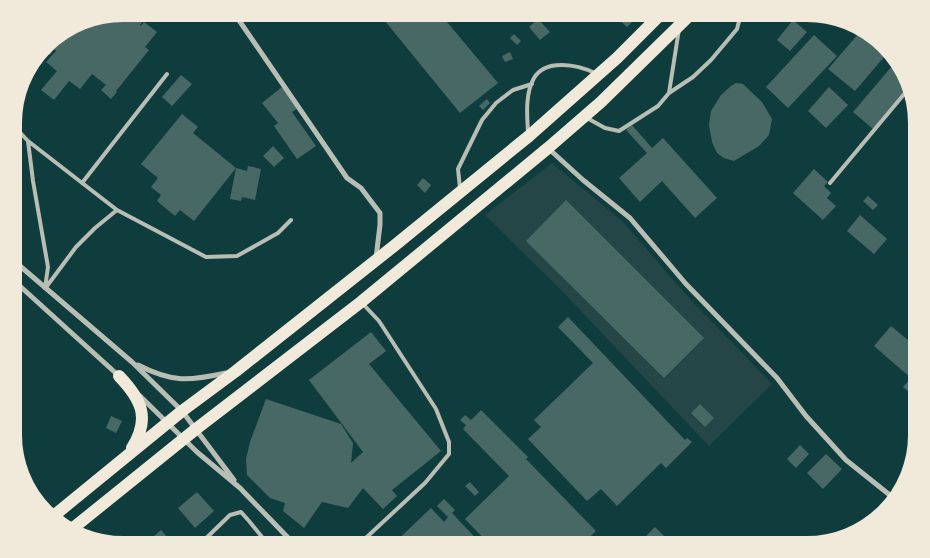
<svg xmlns="http://www.w3.org/2000/svg" width="930" height="558" viewBox="0 0 930 558" font-family="Manrope,sans-serif">
	<style>
		.green { fill: #244646 }
		.building { fill: #486865 }
		.lines { fill: none; stroke-linecap: round; stroke-linejoin: round }
		.service { stroke: #b8beb3; stroke-width: 4 }
		.minor { stroke: #b8beb3; stroke-width: 5 }
		.primary { stroke: #f1e9da; stroke-width: 12 }
		.rim { fill: none; stroke: #f1e9da; stroke-width: 6 }
	</style>
	<rect width="100%" height="100%" fill="#0f3d3e"/>
	<path class="green" d="M552,163L623,222L688,297L772,384L709,446L563,292L485,215Z"/>
	<path class="building" d="M123,10H138L146,16L140,25L141,26L144,22L157,32L145,47L149,50L116,91L117,92L111,99L101,90L106,85L92,74L80,89L69,81L54,100L41,90L57,71L46,62L56,51L54,49L50,55L41,48L48,38L80,18Z
		M376,10H437L498,83L460,113Z
		M609,10H644L627,27Z
		M538,19L550,32L540,40L529,27Z
		M793,20L807,32L790,51L777,40Z
		M865,26L890,50L855,91L828,69Z
		M514,34L521,41L517,45L510,38Z
		M814,35L837,56L788,108L766,87Z
		M510,52L513,59L505,62L502,56Z
		M898,59L901,61L909,85L873,129L853,112Z
		M181,75L192,84L172,106L162,97Z
		M736,83L743,84L762,102L772,119L769,135L759,146L734,161L724,158L717,153L712,142L709,125L711,111L721,95L731,86Z
		M282,87L298,108L292,112L316,146L297,159L274,126L278,123L262,103Z
		M829,87L848,105L826,128L808,111Z
		M487,99L490,103L483,110L479,106Z
		M182,114L198,127L193,133L236,168L194,221L180,210L175,216L157,201L161,195L151,187L158,178L141,164Z
		M632,125L652,148L663,138L717,198L695,218L662,181L640,202L619,178L647,153L626,130Z
		M273,146L284,158L274,167L263,156Z
		M248,166L261,169L255,200L242,197L241,201L230,199L236,168L247,171Z
		M814,169L828,182L824,186L831,193L827,198L836,206L823,220L793,193Z
		M423,178L431,185L425,193L417,185Z
		M868,196L878,205L873,210L863,201Z
		M566,200L704,338L664,378L526,241Z
		M860,215L887,239L874,254L847,231Z
		M568,317L685,440L687,438L692,442L666,468L661,463L617,506L601,489L587,501L528,439L541,427L534,420L593,363L558,327Z
		M891,326L920,350V390L914,396L903,387L911,378L874,346Z
		M371,332L386,351L369,364L441,451L392,490L397,496L383,509L363,488L348,508L322,502L304,528L283,511L285,503L270,498L247,475L246,459L250,442L266,399L341,424L353,443L351,463L363,452L309,380Z
		M700,404L714,418L705,427L691,413Z
		M481,410L528,457L526,459L596,531L578,548H493L465,519L509,476L463,429L466,425L460,420L465,415L471,420Z
		M111,416L122,421L116,433L106,428Z
		M800,445L809,454L796,468L787,459Z
		M826,454L842,469L823,489L807,473Z
		M470,482L479,492L475,496L465,486Z
		M197,492L214,511L195,528L178,508Z
		M444,499L455,510L452,513L485,548H389L431,508L444,522L448,517L437,506Z
		M655,527L676,548H634Z
		M161,530L177,548H149L145,544Z"/>
	<g class="lines">
		<path class="service" d="M669,93L693,77L711,60L737,29L742,10
			M587,118L605,128L619,131L658,106L669,93L679,29
			M11,123L28,141L117,210L206,257L237,256L278,233L291,220
			M528,132C527,115 525,94 534,78C546,58 578,65 595,73
			M28,141L33,181L48,267L45,288
			M82,183L167,74
			M830,183L910,87
			M460,188L458,169L482,120L496,103L513,90L532,84
			M47,286L76,247L95,228L117,210
			M196,548L230,515L241,512L249,521L271,548
			M291,548L294,545
			M355,548L425,483L449,454V442L436,409L379,321L362,303"/>
		<path class="minor" d="M232,10L347,178L361,188L380,213V225L376,258
			M549,149L583,180L630,218L686,284L777,378L806,416L846,460L896,500
			M11,256L20,266L132,362L182,411L234,480
			M11,278L119,376
			M138,365C173,383 189,381 226,373
			M140,396L197,452L240,488L298,548"/>
		<path class="primary" d="M119,376C141,399 151,418 132,448
			M51,518L182,411L236,371L394,246L529,136L617,58L665,10
			M67,533L196,429L361,302L548,148L601,102L695,10"/>
	</g>
	<path d="M0 0H930V558H0ZM123 19H807A104 104 0 0 1 911 123V435A104 104 0 0 1 807 539H123A104 104 0 0 1 19 435V123A104 104 0 0 1 123 19Z" fill="#f1e9da" fill-rule="evenodd"/>
	<path class="rim" d="M123 19H807A104 104 0 0 1 911 123V435A104 104 0 0 1 807 539H123A104 104 0 0 1 19 435V123A104 104 0 0 1 123 19Z"/>
</svg>
